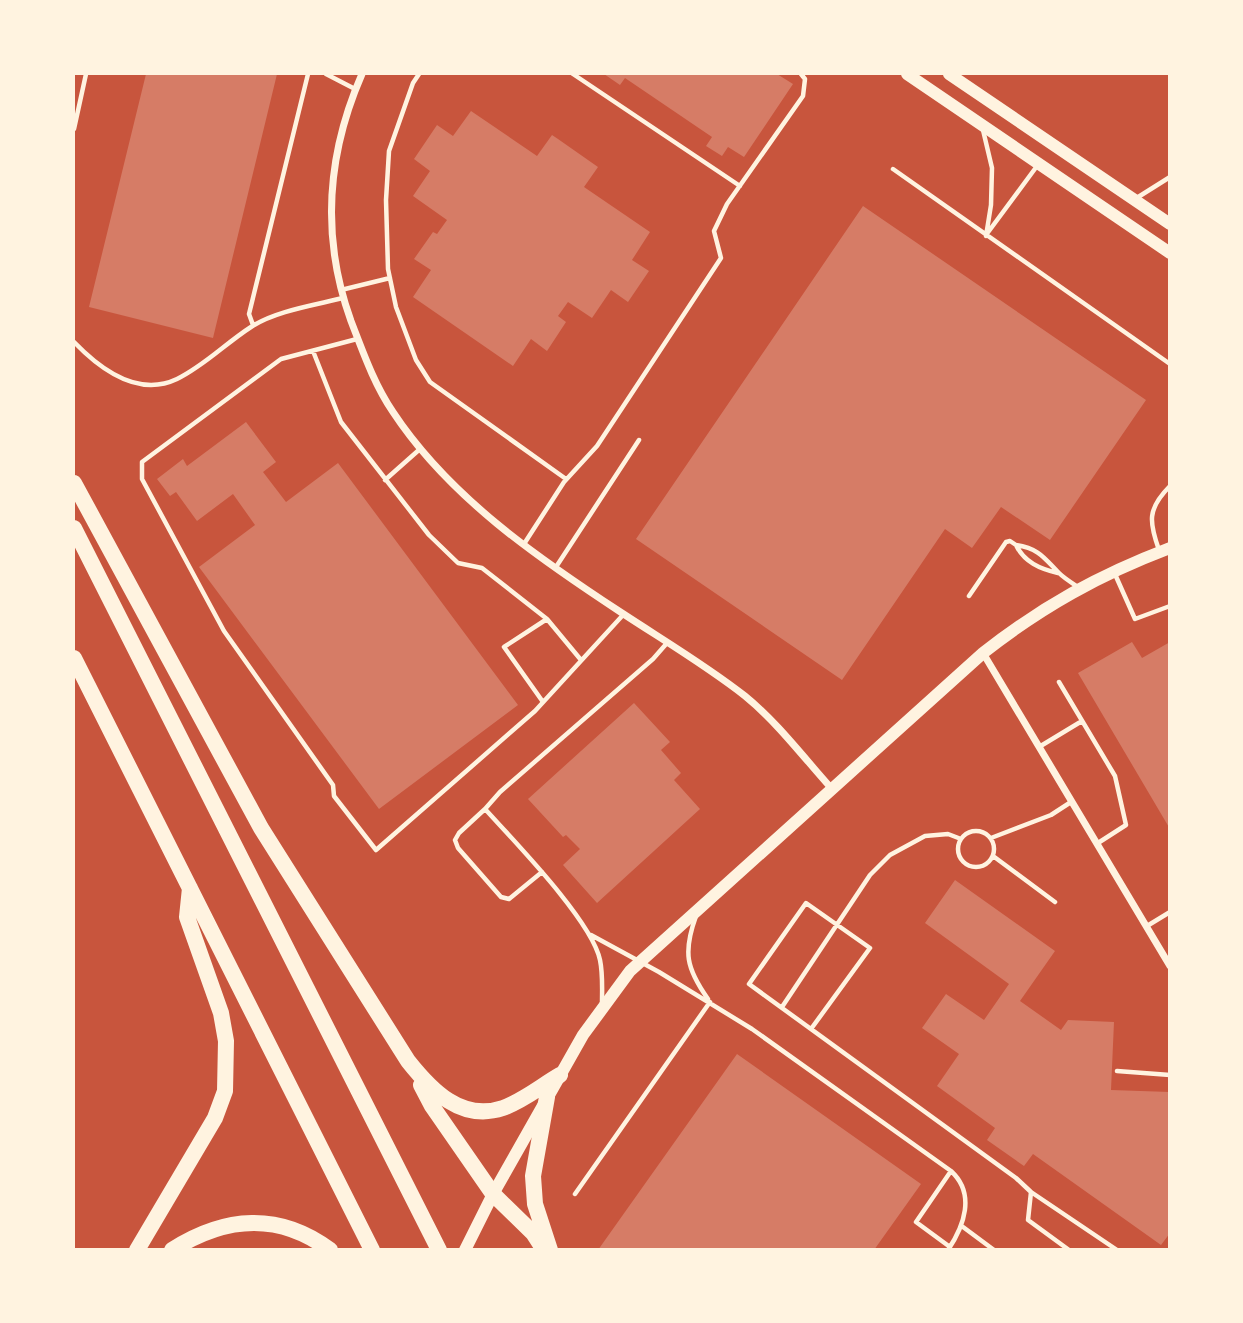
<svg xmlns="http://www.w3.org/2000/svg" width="1243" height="1323" viewBox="0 0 1243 1323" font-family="'Titillium Web',sans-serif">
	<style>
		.building { fill: #d67c66 }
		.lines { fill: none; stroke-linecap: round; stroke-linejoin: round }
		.service { stroke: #fff3e0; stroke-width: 4.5 }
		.minor { stroke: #fff3e0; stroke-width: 7 }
		.secondary { stroke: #fff3e0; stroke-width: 12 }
		.motorway { stroke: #fff3e0; stroke-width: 16 }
	</style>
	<rect width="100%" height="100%" fill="#c8553d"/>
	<path class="building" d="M146,74H277L213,338L89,307Z
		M604,74H777L793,84L744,157L728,147L722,156L706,146L712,137L625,78L620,85Z
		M471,111L537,156L552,135L558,139L598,167L584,187L650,232L632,260L649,271L628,302L611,290L592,318L568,302L558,316L566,322L547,351L531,339L513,366L413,297L431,270L414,259L433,232L437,234L447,220L413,196L430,171L414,159L437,125L453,136Z
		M863,206L1146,400L1050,540L1001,507L972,548L945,529L842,680L636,539Z
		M246,422L276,462L263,472L286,502L338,463L518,705L379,809L199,567L255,525L233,494L197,521L176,492L170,496L157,479L183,459L187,466Z
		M1132,642L1142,658L1170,642V829L1078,673Z
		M634,703L670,742L661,750L681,773L674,780L700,809L597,903L563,865L580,849L566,835L563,837L528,799Z
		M955,880L1055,951L1020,1001L1061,1030L1068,1020L1114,1022L1111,1090L1170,1092V1233L1161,1245L1033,1154L1024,1166L987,1140L995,1128L937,1086L959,1054L922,1028L946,994L984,1020L1009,984L925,923Z
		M737,1054L921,1184L874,1250H598Z"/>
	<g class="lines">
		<path class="service" d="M326,74L355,89
			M419,74L413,83L389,151L386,200L388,269L396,307L416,360L430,382L566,479
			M573,74L740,186
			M74,129L86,74
			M983,130L992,168L991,205L986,236
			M893,169L1170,364
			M1135,199L1170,177
			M986,235L1037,166
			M341,290L390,278
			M253,325L249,314L308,74
			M357,339L281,359L142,462V479L224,631L333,785L334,796L376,850L535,711L623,615
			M74,342C99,368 137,398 177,379C204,366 226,343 251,327C275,311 315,305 343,298
			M313,351L341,422L429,535L458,563L482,568L547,619L581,660
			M385,480L420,449
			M524,544L564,482L597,446L721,258L714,231L727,204L803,96L805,79L801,74
			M1159,550C1149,522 1147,509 1170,486
			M556,567L639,440
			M1114,572L1135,619L1170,606
			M1058,573C1040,569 1024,562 1016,545C1040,549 1044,558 1059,573C1064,578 1072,583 1078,587
			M969,596L1006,542L1010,541L1016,545
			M1059,682L1115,776L1126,825L1098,843
			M543,702L504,647L547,619
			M1039,747L1082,721
			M485,809L459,833L455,840L458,848L501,897L509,899L542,872
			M958 849a18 18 0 1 1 36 0a18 18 0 1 1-36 0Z
			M991,838L1051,815L1071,802
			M993,856L1055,902
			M696,916C683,952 686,968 708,999
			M1147,926L1170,912
			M591,935L659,972L752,1029L951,1171C976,1194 964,1226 948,1250
			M602,1003C602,989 603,974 600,960C592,921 514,841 485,809L500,792L653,659L667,643
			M782,1007L870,875L890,855L925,836L948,834L961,839
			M811,1029L870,948L806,903L749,984L1016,1178L1031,1192L1028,1220L1069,1250
			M1117,1071L1170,1075
			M1031,1192L1117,1250
			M575,1194L710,1002
			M963,1227L994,1250
			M950,1247L916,1222L951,1171"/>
		<path class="minor" d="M362,74C327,154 321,238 351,321C363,352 374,384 393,412C449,497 538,558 622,613C663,640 707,666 745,696C777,722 804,758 832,789
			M983,653L1170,966"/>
		<path class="secondary" d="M907,74L1170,253
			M949,74L1170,224
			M465,1250L493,1194L583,1035L630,971L983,653C1043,606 1099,575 1170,548"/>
		<path class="motorway" d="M74,483L261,828L408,1061C431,1090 461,1122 503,1108C523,1101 541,1086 560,1075
			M74,528L439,1250
			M74,658L372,1250
			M421,1085L432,1106L493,1194L533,1233L544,1250
			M547,1097L533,1176L535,1204L550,1250
			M137,1250L215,1118L225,1091L226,1041L221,1013L187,917L190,888
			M172,1250C225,1216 279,1212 330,1250"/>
	</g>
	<rect width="1243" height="1323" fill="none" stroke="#fff3e0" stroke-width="150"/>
</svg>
